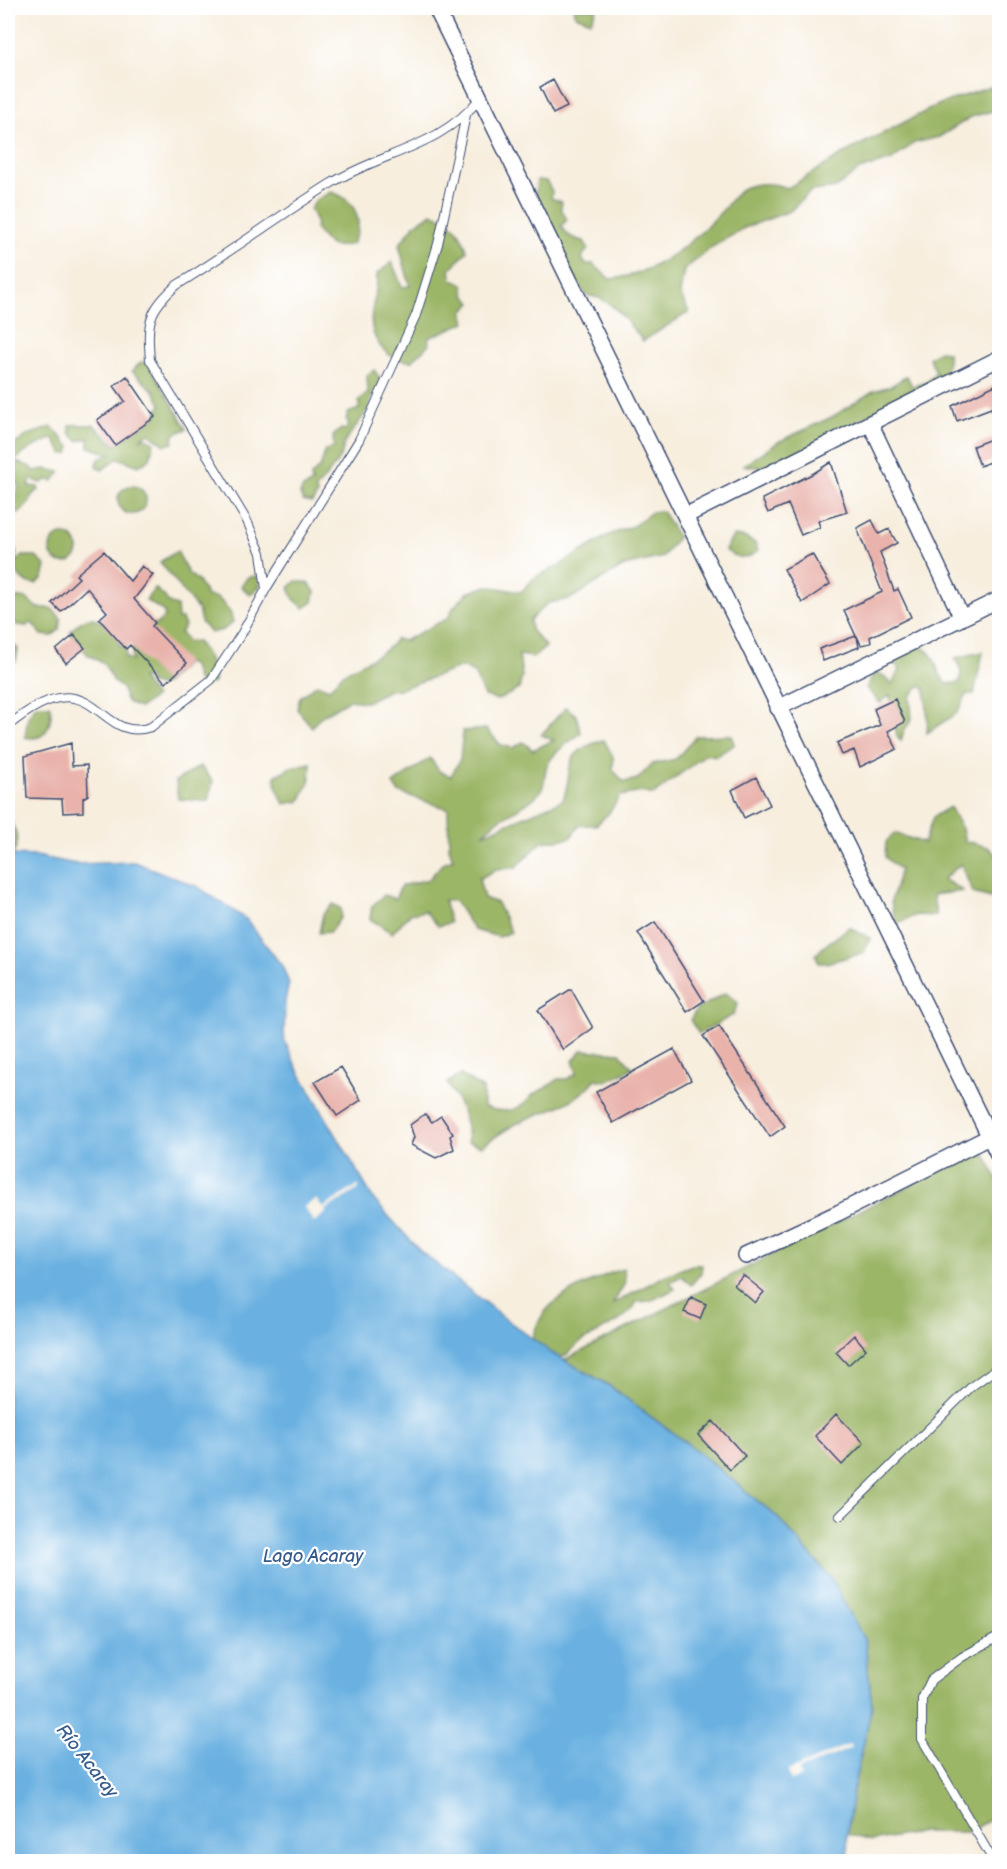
<svg xmlns="http://www.w3.org/2000/svg" width="1007" height="1869" viewBox="0 0 1007 1869" font-family="'Balsamiq Sans',sans-serif">
	<style>
		.forest { fill: #9cb667; stroke: #5c7262; stroke-width: 1.5 }
		.water { fill: #6ab1e1; stroke: #4270a0; stroke-width: 1.5 }
		.pier { fill: #f7eede }
		.building { fill: #e9b3ac }
		.lines { fill: none; stroke-linecap: round; stroke-linejoin: round }
		.lane-casing { stroke: #3c4c71; stroke-width: 10 }
		.street-casing { stroke: #3c4c71; stroke-width: 18 }
		.lane { stroke: #fff; stroke-width: 8 }
		.street { stroke: #fff; stroke-width: 15 }
		.labels { text-anchor: middle; dominant-baseline: central; stroke-width: 4.5; stroke-linejoin: round; paint-order: stroke }
		.water-label { font-size: 18px; font-style: italic; fill: #375c8c; stroke: #fff }
	</style>
	<rect width="100%" height="100%" fill="#fff"/>
	<filter id="ink" filterUnits="userSpaceOnUse"><feTurbulence type="fractalNoise" baseFrequency=".0167" numOctaves="2"/><feDisplacementMap in="SourceGraphic" scale="12" xChannelSelector="R" yChannelSelector="G"/><feConvolveMatrix kernelMatrix="1 2 1 2 8 2 1 2 1" color-interpolation-filters="sRGB"/></filter>
	<filter id="wash" filterUnits="userSpaceOnUse"><feTurbulence type="fractalNoise" baseFrequency=".008" numOctaves="4" result="noise"/><feDisplacementMap in="SourceGraphic" scale="24" xChannelSelector="R" yChannelSelector="G"/><feGaussianBlur stdDeviation="1.35" result="paint"/><feColorMatrix in="noise" values="0 0 0 0 0 0 0 0 0 0 0 0 0 0 0 0 0 1.4 0 .05"/><feComposite in="paint" operator="in"/></filter>
	<g filter="url(#wash)">
		<rect width="100%" height="100%" fill="#f7eede"/>
		<path class="forest" d="M574,8H597L591,21L575,15Z
			M999,84V109L971,117L939,137L914,143L892,160L859,170L836,188L811,191L790,211L744,228L712,247L684,270L680,294L689,312L643,341C628,324 612,296 588,296C571,279 558,253 550,230C546,216 544,207 535,196L537,180L546,181L552,191L551,198L562,202L561,208L567,220L561,226C567,236 573,239 584,241L588,249L582,257L585,264H593L610,279C655,275 693,243 722,211C728,205 736,191 744,188C758,182 774,183 788,188L850,150L940,104Z
			M331,192C356,199 365,223 352,244C328,250 330,245 315,229L316,221L310,209L316,200Z
			M432,213C452,221 461,230 467,251L450,270L452,280L463,284L465,295L472,303L463,312L466,322L428,338L429,344L412,361C385,361 368,338 372,312C374,298 378,289 377,274L392,262L402,287L410,286L399,245L415,224Z
			M939,351L948,352C951,376 930,387 910,392L822,442L779,463L761,468L744,465L780,441L834,416L873,391L891,386L907,376L912,386L925,383L936,372L929,358Z
			M141,362L149,364L187,429L174,434L173,443L165,445L149,433L139,439L145,437L154,442L150,458L139,466L118,458L102,470L96,466L99,459L110,454L89,447V438L78,441L70,433V425H94L115,445L155,417L161,404L154,391L132,371Z
			M374,370L384,384L372,394C371,414 353,426 344,444C342,449 344,448 342,453C340,459 322,483 316,488L317,495L312,503L303,501L300,494L303,488L312,483L311,476L321,466L325,451L334,447L333,436L341,429L346,430L349,423L346,419L348,413L359,409V400L368,393L367,375Z
			M52,427L71,448L69,453L63,454L53,438L30,449L14,461L31,467L34,471L45,469L61,472L53,481L47,480L41,483L31,479L29,486L38,487L39,490L32,495L30,502L21,512L8,514L19,486L8,477V449L28,435Z
			M118 500a14 14 0 1 1 28 0a14 14 0 1 1-28 0Z
			M662,511L678,537L663,557L624,566L570,599L548,603L530,620L531,630L546,647L534,657L519,655L522,676L519,689L498,700L484,696L474,673L462,667L400,689L389,690L366,702L348,700L320,717L312,727L297,709L300,697L317,684L329,689C333,684 338,678 343,674C360,662 383,657 396,639L404,641L448,618L453,608L467,593L487,586L521,592L535,577L560,565L609,535L633,526L652,512Z
			M50 549a14 14 0 1 1 28 0a14 14 0 1 1-28 0Z
			M733,536L744,537L756,544L758,551C746,561 737,559 725,550Z
			M8,548L16,551V562L22,556H35L46,566L43,578L36,584C23,583 17,578 15,565L8,570Z
			M177,551L188,573L197,580L207,596L218,598L230,611L233,622L223,630L210,633L201,622L198,610L160,562Z
			M258,576L260,586L250,595L241,586L248,577Z
			M296,581L309,583L315,592L313,602L304,608L294,599L289,588Z
			M155,588L165,597L168,603L177,606L178,619H182L185,626L180,632L187,641L197,642C207,653 215,667 214,683L202,686L197,680L193,666L187,663L166,683L158,686L149,683V677L141,678L155,697L140,708C129,704 124,702 123,689L114,682L104,664L87,654L70,632C92,606 101,620 119,641V646L127,647L125,657L132,661L133,642L165,617L164,612L146,600Z
			M13,598H26L37,608H51L61,618L59,630L52,636L42,635L31,622L27,626L17,625L8,616V603Z
			M8,640L18,649L16,661L8,667Z
			M921,646C942,660 932,670 947,684L960,682L961,670L955,658L983,652L974,694H967L957,713L927,733C929,718 926,703 925,688L918,687L910,697L912,720L904,730L901,741L897,737L890,695L880,703L866,688L875,672L884,676L892,684L900,669L893,662V656Z
			M36,705H50C53,722 47,743 25,737L28,717Z
			M566,707L576,715L581,733C568,743 554,751 547,766C543,775 547,783 540,792C525,810 498,815 483,834L563,800C575,766 560,753 604,740L613,757V770L624,782L638,779L652,764L676,759L696,736L732,735L734,745L716,756L706,754L653,795L642,792L620,796L609,813L596,825H580L570,838L542,842L515,868L496,869L479,879L484,898L497,903L511,932L499,937L474,930L455,901L444,900L450,923L438,926L425,911L410,914L392,933L370,919L372,906L384,895L395,899L401,886L429,879L443,863L453,859L449,848L448,809L398,792L393,784L430,758L440,772L451,776L460,759L463,731L486,729L501,745L513,748L523,742L533,750L554,740L541,735Z
			M311,763L310,780L300,801L284,804L276,786L275,776L291,767Z
			M200,766L213,781L208,801L178,799L176,781Z
			M950,807L962,829L965,841L988,847L999,858V900L973,893L961,864L943,879L963,891L933,895L936,916L916,915L895,924L891,901L900,870L885,857L886,842L894,833L924,843L933,817Z
			M8,819C21,834 19,848 8,862Z
			M333,904L341,909V917L330,932L319,933L323,914Z
			M849,927L871,939L863,953L826,963H819L816,955C823,944 839,937 849,927Z
			M726,993L738,1003L733,1015L699,1034L690,1020L697,1009Z
			M582,1050L620,1053L633,1068L606,1081L596,1079C571,1109 546,1108 514,1125C503,1131 492,1139 482,1146L468,1142C467,1118 460,1103 447,1083L461,1075L483,1089V1106C496,1112 512,1113 524,1104C528,1101 530,1096 534,1094C543,1089 550,1086 558,1079H567L577,1073L573,1061Z
			M982,1149L1000,1184V1769L989,1781L996,1803L992,1819L967,1832H923L871,1841L847,1834L853,1790L872,1706L865,1641L830,1577L777,1517L697,1451L608,1385L564,1360Z
			M692,1265H702L701,1273L691,1285L682,1276L670,1282L675,1289L650,1301L636,1302L634,1308L619,1321L579,1343L565,1356L549,1358L531,1344C539,1306 561,1295 593,1281C604,1276 612,1271 624,1269L625,1283L613,1304L664,1276Z"/>
		<path class="water" d="M8,855L36,856L76,864L135,862L198,887L246,919L282,966L289,983L285,1001L284,1039L297,1068L374,1200L419,1250L503,1317L552,1353L608,1385L697,1451L777,1517L830,1577L865,1641L872,1706L853,1790L847,1834L848,1861L8,1862Z"/>
		<path class="pier" d="M358,1185L359,1189L325,1210L326,1213L314,1222L304,1207L316,1199L323,1208Z
			M850,1744L851,1748L799,1770L801,1777L791,1781L788,1771Z"/>
		<g id="blocks">
			<path class="building" d="M553,80L567,107L553,114L540,87Z
				M127,376L155,417L115,445L97,420L125,401L114,386Z
				M995,385L999,396V424L991,408L957,421L952,406Z
				M999,436V458L980,466L973,446Z
				M831,462L847,512L818,521L820,527L801,535L788,504L768,513L762,499L814,473Z
				M872,520L879,534L889,529L897,543L880,552L894,591L898,589L911,617L870,637L871,643L861,645L857,636L859,647L823,661L819,649L856,636L844,610L882,592L857,528Z
				M104,551L130,581L142,566L153,575L134,599L155,623L152,626L187,663L166,683L130,645L126,649L99,619L107,612L87,588L61,612L52,603L79,578L76,575Z
				M812,554L830,584L802,603L784,569Z
				M74,635L85,648L66,663L56,650Z
				M895,699L905,722L888,731L897,749L860,767L854,750L842,755L837,743L880,725L874,709Z
				M71,743L72,766L87,765L88,795L83,798V812L63,813L62,799L27,798L25,756Z
				M756,777L770,805L744,818L732,790Z
				M655,922L704,1001L687,1012L638,933Z
				M571,989L593,1028L563,1050L538,1010Z
				M719,1026L785,1126L770,1137L703,1036Z
				M674,1049L691,1080L613,1123L596,1092Z
				M341,1067L361,1100L337,1116L315,1082Z
				M425,1114L432,1122L441,1116L453,1134L450,1136L454,1149L436,1158L411,1145L414,1137L410,1125Z
				M743,1275L764,1292L755,1303L734,1285Z
				M691,1297L706,1304L700,1319L684,1312Z
				M854,1335L866,1349L848,1365L836,1352Z
				M836,1414L864,1443L842,1465L815,1436Z
				M713,1421L745,1456L730,1470L698,1435Z"/>
		</g>
	</g>
	<g filter="url(#ink)">
		<use href="#blocks" fill-opacity="0" stroke="#3c4c71" stroke-width="1.5"/>
		<g class="lines">
			<g class="lane-casing">
				<path id="lane" d="M266,589L261,553L247,521L150,360C147,322 148,310 177,285C229,253 279,216 330,184C381,152 441,148 480,98
					M8,726C97,652 95,746 151,727L211,680L242,633L266,589L359,440L416,315L438,244L466,115
					M840,1516L972,1386L1000,1366
					M994,1862L922,1739V1699L931,1680L962,1657L1000,1636"/>
			</g>
			<g class="street-casing">
				<path id="street" d="M436,8L1000,1158
					M870,423L962,618
					M685,516L1000,358
					M778,708L1000,599
					M746,1256L838,1213L989,1137"/>
			</g>
			<use href="#lane" class="lane"/>
			<use href="#street" class="street"/>
		</g>
	</g>
	<g class="labels">
		<g class="water-label">
			<text x="313" y="1556">Lago Acaray</text>
			<text transform="translate(87 1761) rotate(52)">Río Acaray</text>
		</g>
	</g>
	<rect width="1007" height="1869" fill="none" stroke="#fff" stroke-width="30"/>
</svg>
